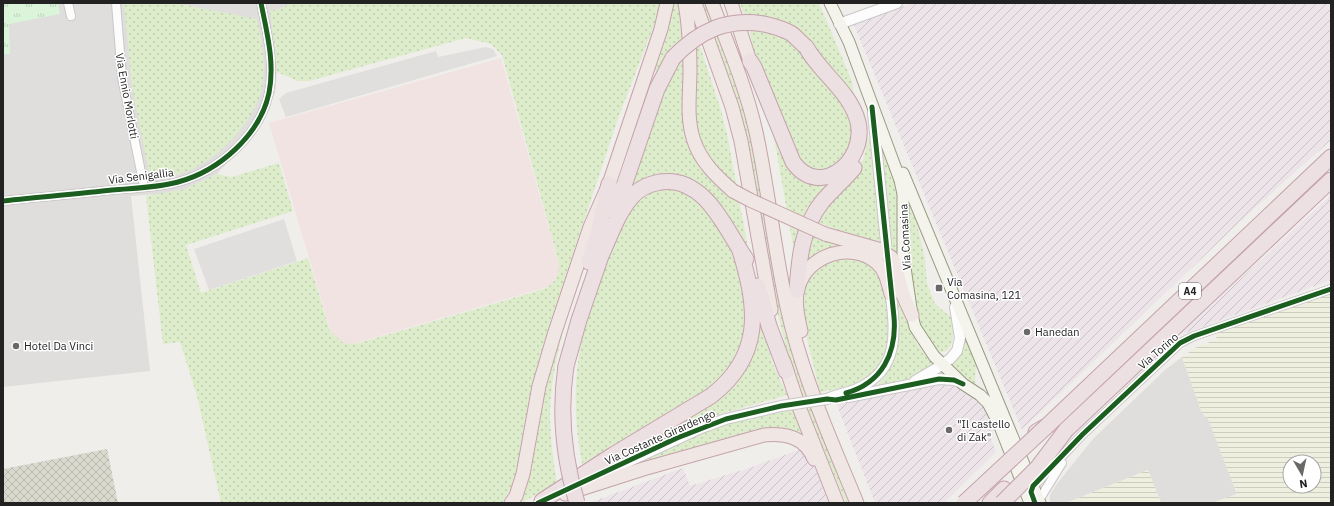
<svg xmlns="http://www.w3.org/2000/svg" width="1334" height="506" viewBox="0 0 1334 506" font-family="'IBM Plex Sans',sans-serif">
	<style>
		.residential { fill: #dfdedc }
		.commercial { fill: #f1e3e1 }
		.industrial { fill: url(#industrial-furrows) }
		.construction { fill: url(#construction-cross-hatch) }
		.farmland { fill: url(#farmland-rules); fill-rule: evenodd }
		.grass { fill: url(#grass-dots) }
		.park { fill: url(#park-tufts) }
		.parking { fill: #e0dfde }
		.lines { fill: none; stroke-linecap: round; stroke-linejoin: round }
		.minor-casing { stroke: #c9c8c7; stroke-width: 10 }
		.tertiary-casing { stroke: #c9c8c7; stroke-width: 12 }
		.secondary-casing { stroke: #999a82; stroke-width: 13 }
		.trunk-casing { stroke: #c5a2ac; stroke-width: 15 }
		.motorway-casing { stroke: #c5a2ac; stroke-width: 17 }
		.minor { stroke: #fdfcfc; stroke-width: 8 }
		.tertiary { stroke: #fdfcfc; stroke-width: 10 }
		.secondary { stroke: #f4f4ed; stroke-width: 11 }
		.trunk { stroke: #f0e6e4; stroke-width: 13 }
		.motorway { stroke: #ece0e2; stroke-width: 15 }
		.tertiary-bridge-casing { stroke: #c9c8c7; stroke-width: 12; stroke-linecap: butt }
		.trunk-bridge-casing { stroke: #c5a2ac; stroke-width: 15; stroke-linecap: butt }
		.motorway-bridge-casing { stroke: #c5a2ac; stroke-width: 17; stroke-linecap: butt }
		.tertiary-bridge { stroke: #fdfcfc; stroke-width: 10 }
		.trunk-bridge { stroke: #f0e6e4; stroke-width: 13 }
		.motorway-bridge { stroke: #ece0e2; stroke-width: 15 }
		.cycleway-casing { stroke: #fff; stroke-width: 8 }
		.cycleway { stroke: #1b5e20; stroke-width: 5 }
		.poi-dot { fill: #6a6968; stroke: #fff; stroke-width: 1.5 }
		.labels { text-anchor: middle; dominant-baseline: central; stroke-width: 3; stroke-linejoin: round; paint-order: stroke }
		.shield { fill: #fff; stroke: #646464; stroke-width: 1 }
		.shield-label { font-size: 10px; font-weight: bold; fill: #222 }
		.street-label { font-size: 11px; fill: #222; stroke: #fff }
		.poi-label { font-size: 11px; fill: #222; stroke: #fff; text-anchor: start }
	</style>
	<defs>
		<pattern id="industrial-furrows" width="10" height="10" patternUnits="userSpaceOnUse"><rect width="10" height="10" fill="#ede4e9"/><path d="M-1 1l2-2M0 10L10 0M9 11l2-2" fill="none" stroke="#cbc3c8"/></pattern>
		<pattern id="construction-cross-hatch" width="8" height="8" patternUnits="userSpaceOnUse"><rect width="8" height="8" fill="#d9d9cd"/><path d="M0 0l8 8M0 8l8-8" fill="none" stroke="#babab0"/></pattern>
		<pattern id="farmland-rules" width="6" height="5" patternUnits="userSpaceOnUse"><rect width="6" height="5" fill="#efefdf"/><path d="M0 2.5h6" fill="none" stroke="#cdcdbf"/></pattern>
		<pattern id="grass-dots" width="8" height="8" patternUnits="userSpaceOnUse"><rect width="8" height="8" fill="#ddeccb"/><path d="M2 2h.1M6 6h.1" fill="none" stroke="#bdcaae" stroke-width="1.8" stroke-linecap="round"/></pattern>
		<pattern id="park-tufts" width="24" height="20" patternUnits="userSpaceOnUse"><rect width="24" height="20" fill="#daf5da"/><path d="M3 7l-1-3M5 7V3M7 7l1-3M15 17l-1-3M17 17v-4M19 17l1-3" fill="none" stroke="#bbd2bb"/></pattern>
	</defs>
	<rect width="100%" height="100%" fill="#f0eeeb"/>
	<path class="residential" d="M3,3H292L280,9L275,45L277,72L275,93L255,132L217,174L185,189L159,194L131,196L150,371L3,387Z
		M1182,357L1202,413L1208,418L1237,494L1212,503H1161L1148,470L1066,503H1050V495L1056,485L1093,439L1165,370Z"/>
	<path class="commercial" d="M501,58L564,282L336,349L269,123Z"/>
	<path class="industrial" d="M912,3H1331V140L1244,218L1022,430L854,25Z
		M1331,195V280L1180,335Z
		M938,384H953L966,387L984,403L997,430L989,433L996,452L944,503H875L836,403Z
		M804,448L811,459L829,503H589L683,468L690,486L752,467Z"/>
	<path class="construction" d="M107,449L118,503H3V469Z"/>
	<path class="farmland" d="M1331,294V503H1212L1237,494L1208,419L1202,413L1182,357L1195,348L1217,339L1215,334ZM1290,462H1314V486H1290Z
		M1148,470L1161,503H1066Z"/>
	<path class="grass" d="M124,3H174L257,19C262,42 268,71 260,95C249,126 220,157 190,170C180,175 168,177 157,178L153,177L149,172L132,87Z
		M292,3H660L658,15L619,116L574,251L537,374L515,482L502,503H221L197,396L180,342L163,344L146,196L185,189L217,174L232,177L279,163L293,211L186,245L201,293L308,258L330,331L342,342L349,344L359,343L544,289C556,283 559,276 559,263L502,55L491,44L466,38L309,81H298L277,72L270,11L280,9Z
		M674,3H681L682,11L687,127L727,187L728,177L705,152L694,120L693,25L721,110L728,139L750,259L692,182L630,191L667,76L655,71L667,36Z
		M700,3H708L730,62L750,130L804,387L813,414L849,503H846L799,393L791,367Z
		M740,3H819L852,81L857,127L849,156L823,172L800,164L754,55L749,28Z
		M763,98L788,160L835,178L795,257L774,137Z
		M869,136L882,242L850,235L815,221L863,160Z
		M878,138H880L898,190V255L890,246Z
		M667,184L696,196L724,233L739,267L747,308L743,339L728,370L705,393L583,468C576,436 574,403 577,370C582,319 608,261 625,212L634,198Z
		M906,200L916,221L925,258L927,284L935,304L952,318C954,329 956,357 936,351L918,323L909,283Z
		M809,227L877,249L896,270L827,250L815,255L803,265Z
		M855,257L876,269L886,290L891,334L884,360L876,371L857,385L820,392L806,335L801,301L807,274L824,259Z
		M894,275C901,309 909,340 934,365L911,378L876,387C907,353 899,317 894,275Z
		M756,302L772,362L787,395L714,416L626,455L730,384Z
		M571,303C561,338 551,375 550,412C550,436 553,459 557,483L521,503H515L540,399Z
		M961,328L976,360L975,384L968,383L951,368Z
		M793,409L806,439L790,432L630,467C681,440 735,415 793,409Z"/>
	<path class="park" d="M3,3H58L60,14L9,24L10,54H3Z"/>
	<path class="parking" d="M486,47L493,49L497,56L286,117L279,99L286,93L436,51L438,57Z
		M284,219L297,261L209,290L194,249Z"/>
	<g class="lines">
		<g class="minor-casing">
			<path id="minor" d="M68,3L71,16
				M116,3L122,77L144,187
				M3,201C39,197 75,194 112,190C133,188 157,188 178,182C219,171 260,135 269,93C275,63 267,33 261,3
				M1031,489L1083,434L1180,343L1194,336L1331,289
				M1039,500L1062,463"/>
		</g>
		<g class="tertiary-casing">
			<path id="tertiary" d="M839,24L897,3
				M873,113L886,243
				M915,381L937,368L950,359L957,351L960,338L955,307
				M848,397L939,379L954,380L962,383
				M827,399C837,394 849,393 859,388C903,367 894,326 890,287
				M578,485L701,428L726,419L781,406"/>
		</g>
		<g class="secondary-casing">
			<path id="secondary" d="M830,3L849,42L900,180L903,194V254L912,315L915,327L934,356L963,384L980,395L988,403L999,424L1030,503
				M903,173L1040,503"/>
		</g>
		<g class="trunk-casing">
			<path id="trunk" d="M685,3C689,25 690,48 690,70C690,94 686,118 694,141C701,162 717,177 733,191
				M695,3L732,107L741,141L771,310
				M712,3C728,45 746,87 756,132C770,196 775,263 792,328C808,389 833,445 857,503
				M731,3L750,61
				M825,234L878,249L891,257L894,262L903,295L912,315
				M801,331C798,319 794,301 798,288C807,255 851,240 877,263C886,271 888,283 891,294
				M784,362L799,407L837,503
				M565,494L643,469L764,435C786,433 805,437 814,459
				M511,503L516,496L523,474L539,386L554,335L590,227L609,184L661,29L667,3"/>
		</g>
		<g class="motorway-casing">
			<path id="motorway" d="M750,61L754,67L793,162C820,200 867,161 858,122C850,91 821,74 806,47
				M615,212L657,89L673,58
				M600,258C609,239 617,214 631,198C638,189 649,184 660,182C705,175 725,229 746,259
				M589,262L598,234L609,184
				M758,286L769,326L786,371
				M797,290C799,259 802,227 822,202C832,190 844,180 854,168
				M566,366L579,320L603,250
				M1066,430L1331,180
				M1036,432L1048,425L1331,157
				M542,501L613,455L711,396C763,356 758,307 740,251
				M990,503L1004,489"/>
		</g>
		<use href="#minor" class="minor"/>
		<use href="#tertiary" class="tertiary"/>
		<use href="#secondary" class="secondary"/>
		<use href="#trunk" class="trunk"/>
		<use href="#motorway" class="motorway"/>
		<g class="tertiary-bridge-casing">
			<path id="tertiary-bridge" d="M781,406L827,399"/>
		</g>
		<g class="trunk-bridge-casing">
			<path id="trunk-bridge" d="M733,191L750,200L825,234"/>
		</g>
		<g class="motorway-bridge-casing">
			<path id="motorway-bridge" d="M673,58C699,31 726,18 764,24C773,26 784,29 792,34C797,38 801,43 806,47
				M566,366C559,412 564,459 577,503
				M964,503L1048,425
				M1002,503L1038,467L1066,430"/>
		</g>
		<use href="#tertiary-bridge" class="tertiary-bridge"/>
		<use href="#trunk-bridge" class="trunk-bridge"/>
		<use href="#motorway-bridge" class="motorway-bridge"/>
		<g class="cycleway-casing">
			<path id="cycleway" d="M3,201C39,197 75,194 112,190C133,188 157,188 178,182C219,171 260,135 269,93C275,63 267,33 261,3
				M846,393C882,383 897,353 894,317L872,107
				M538,503L677,438L726,419L781,406L827,399L836,400L939,379L954,380L963,384
				M1035,503L1031,492L1033,486L1083,434L1180,343L1194,336L1331,289"/>
		</g>
		<use href="#cycleway" class="cycleway"/>
	</g>
	<g class="poi-dot">
		<rect x="935" y="284" width="8" height="8" rx="2"/>
		<circle cx="1027" cy="332" r="4"/>
		<circle cx="16" cy="346" r="4"/>
		<circle cx="949" cy="430" r="4"/>
	</g>
	<g class="labels">
		<rect class="shield" x="1179" y="283" width="22" height="16" rx="3"/>
		<g class="shield-label">
			<text x="1190" y="291">A4</text>
		</g>
		<g class="street-label">
			<text transform="translate(127 96) rotate(80)">Via Ennio Morlotti</text>
			<text transform="translate(141 176) rotate(-7)">Via Senigallia</text>
			<text transform="translate(905 237) rotate(-93)">Via Comasina</text>
			<text transform="translate(1158 351) rotate(-41)">Via Torino</text>
			<text transform="translate(660 437) rotate(-24)">Via Costante Girardengo</text>
		</g>
		<g class="poi-label">
			<text x="947" y="282">Via<tspan x="947" dy="13">Comasina, 121</tspan></text>
			<text x="1035" y="332">Hanedan</text>
			<text x="24" y="346">Hotel Da Vinci</text>
			<text x="957" y="424">"Il castello<tspan x="957" dy="13">di Zak"</tspan></text>
		</g>
	</g>
	<rect width="1334" height="506" fill="none" stroke="#222222" stroke-width="8"/>
	<g transform="translate(1302 474) rotate(171)"><circle r="19" fill="#ffffff" stroke="#a7a7a7"/>
	<path d="M0-3L7 15L0 10L-7 15Z" fill="#6a6968"/>
	<text y="-6" font-size="11" font-weight="bold" text-anchor="middle" fill="#222222">N</text>
	</g>
</svg>
